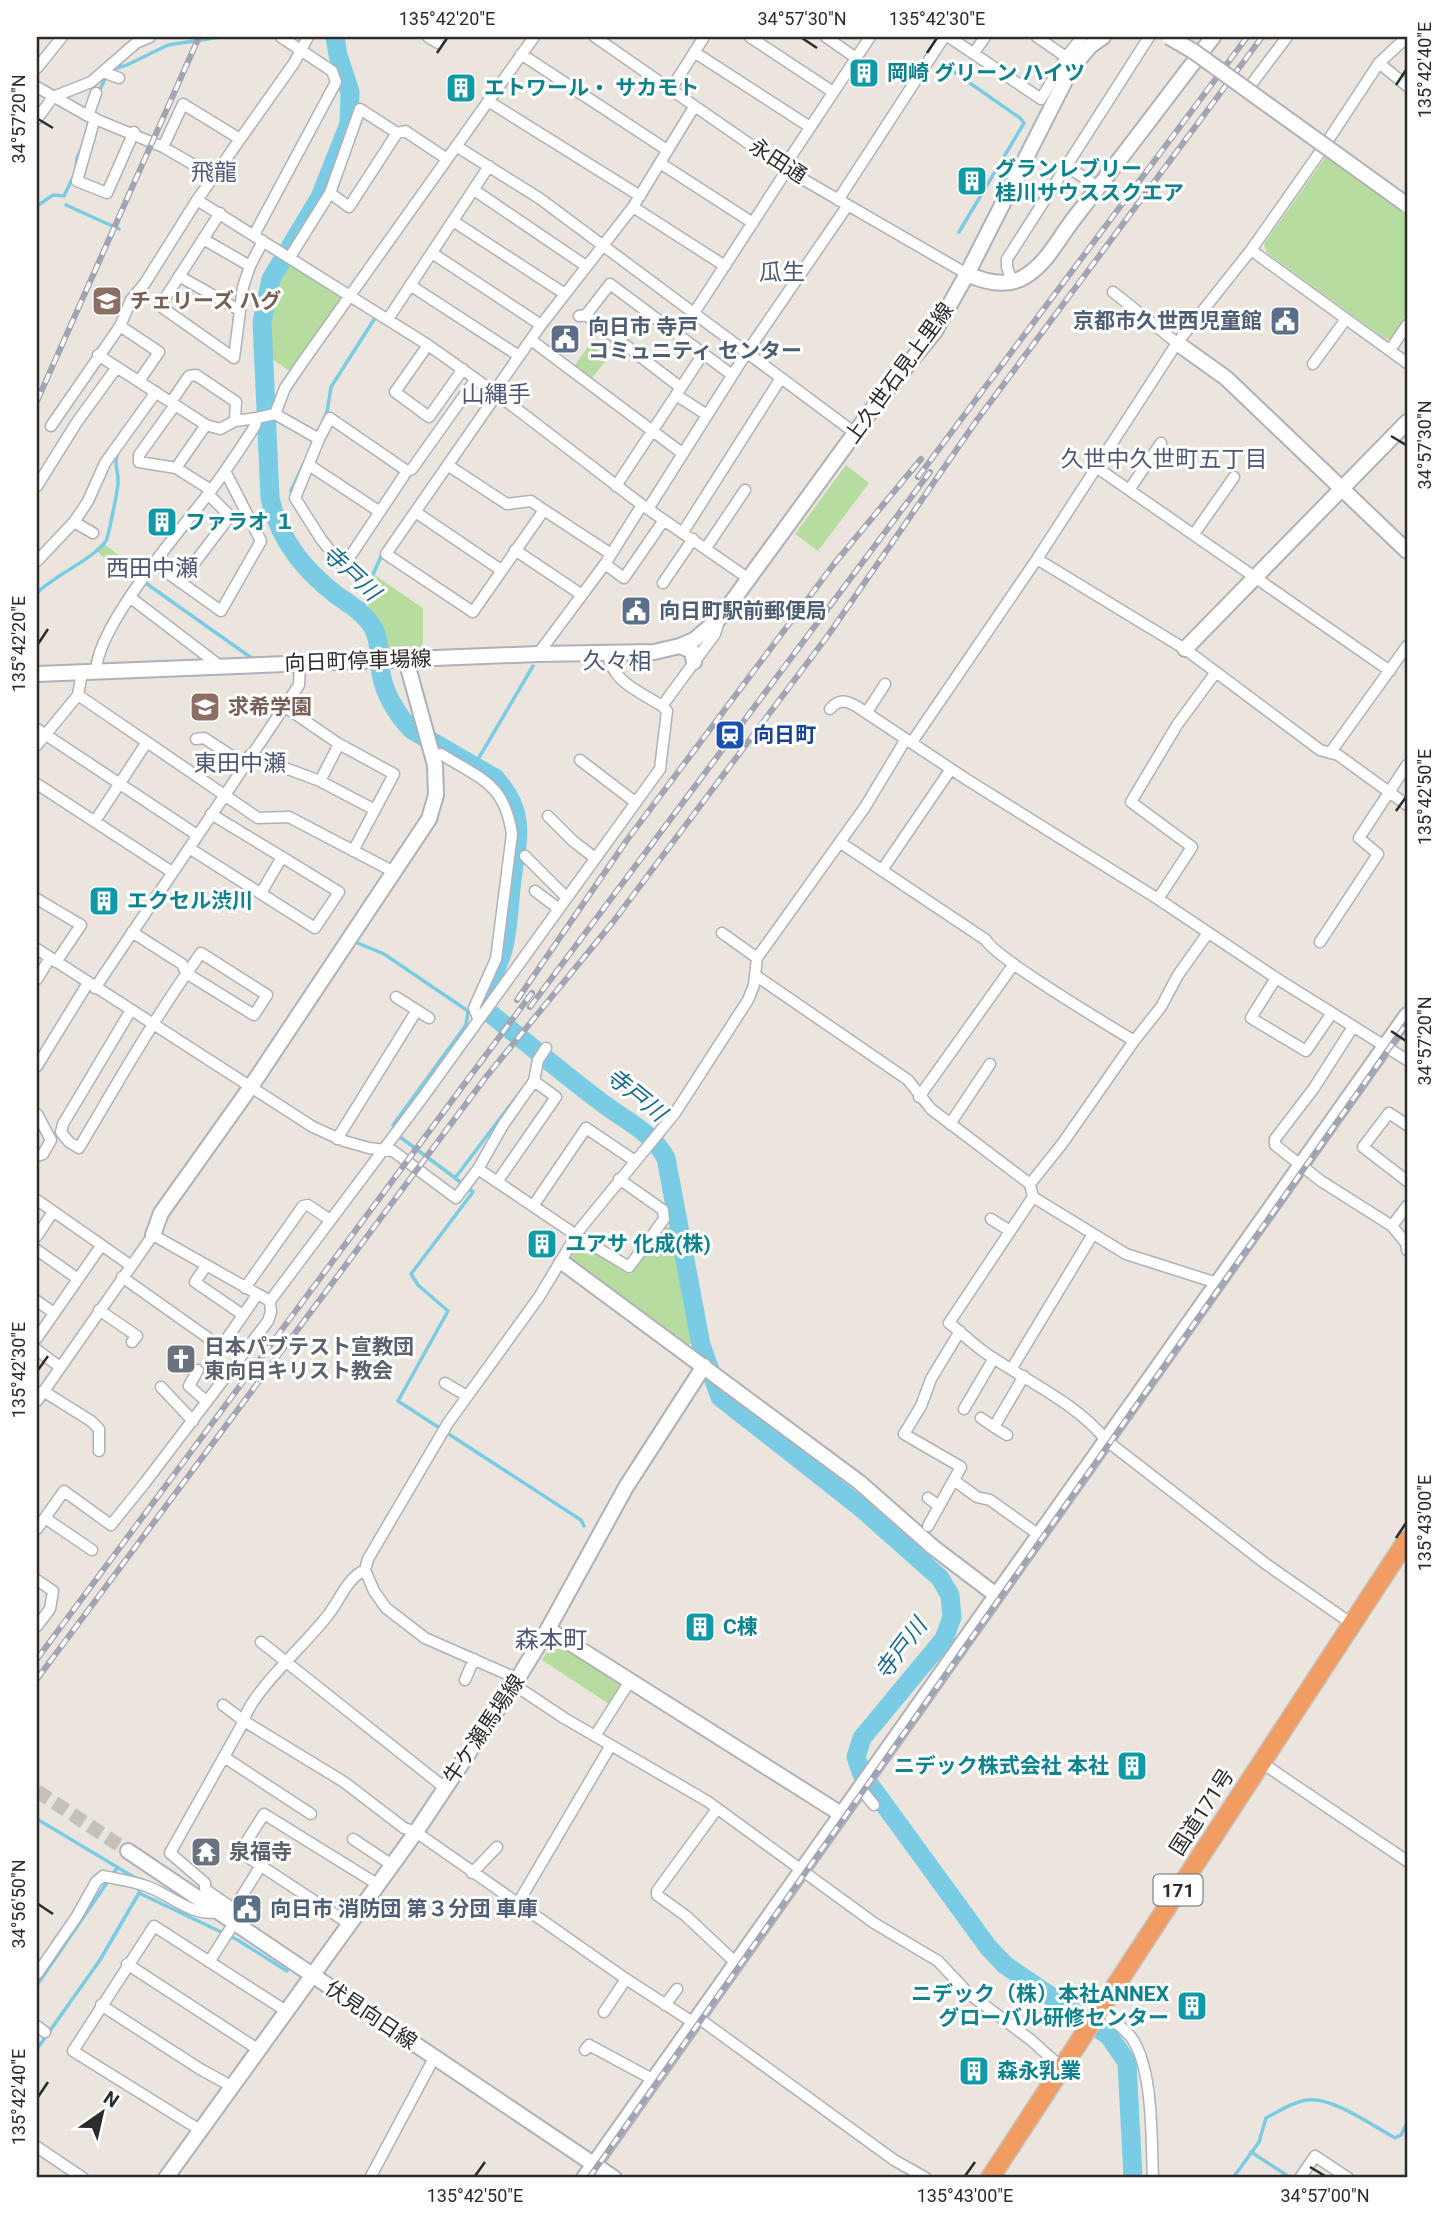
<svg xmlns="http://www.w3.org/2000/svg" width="1444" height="2215" viewBox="0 0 1444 2215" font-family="Roboto,'Noto Sans JP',sans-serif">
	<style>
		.green { fill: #b6dd9f }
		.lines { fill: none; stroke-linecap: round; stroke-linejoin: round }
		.stream { stroke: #7acce5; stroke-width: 3.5 }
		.river { stroke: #7acce5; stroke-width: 19 }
		.secondary-tunnel { stroke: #c5c0ba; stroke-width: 14; stroke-dasharray: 14 7; stroke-linecap: butt }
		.street-casing { stroke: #aeb1ba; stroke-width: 13 }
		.secondary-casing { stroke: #aeb1ba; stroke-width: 18 }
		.highway-casing { stroke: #c4c4c4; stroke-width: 21 }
		.street { stroke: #fff; stroke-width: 10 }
		.secondary { stroke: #fff; stroke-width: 14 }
		.highway { stroke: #f19c63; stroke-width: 18 }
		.rail-casing { stroke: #a1a4b3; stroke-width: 6 }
		.rail { stroke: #fff; stroke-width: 3.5; stroke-dasharray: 10; stroke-linecap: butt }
		.secondary-bridge-casing { stroke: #aeb1ba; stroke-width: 18; stroke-linecap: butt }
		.secondary-bridge { stroke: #fff; stroke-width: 14 }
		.ticks { fill: none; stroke: #2b2b2b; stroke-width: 2.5 }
		.labels { text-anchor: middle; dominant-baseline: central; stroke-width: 6; stroke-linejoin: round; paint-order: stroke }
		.shield { fill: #fff; stroke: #6b6b6b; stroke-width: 2 }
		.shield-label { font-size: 19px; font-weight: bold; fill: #2b2b2b }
		.culture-label { font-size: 21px; font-weight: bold; fill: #0d838f; stroke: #fff; text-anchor: start }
		.street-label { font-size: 21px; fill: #2b2b2b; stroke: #fff }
		.education-label { font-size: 21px; font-weight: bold; fill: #785e54; stroke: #fff; text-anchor: start }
		.service-label { font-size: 21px; font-weight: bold; fill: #4e5e75; stroke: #fff; text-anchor: start }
		.transit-label { font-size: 21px; font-weight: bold; fill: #164399; stroke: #fff; text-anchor: start }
		.worship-label { font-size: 21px; font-weight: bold; fill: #5b616d; stroke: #fff; text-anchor: start }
		.neighbourhood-label { font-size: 23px; fill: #4f5778; stroke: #fff }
		.water-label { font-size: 23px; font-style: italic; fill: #186c91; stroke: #fff }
		.quarter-label { font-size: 24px; fill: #4f5778; stroke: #fff }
		.neatline { fill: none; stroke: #2b2b2b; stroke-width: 2.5 }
		.ticks-label { font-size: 18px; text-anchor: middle; fill: #2b2b2b }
	</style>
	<rect width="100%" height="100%" fill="#ebe5de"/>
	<path class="green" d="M1327,155L1407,212V317L1391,340L1384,338L1267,253L1264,244Z
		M286,260L340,294L342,300L291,372L267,356C266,318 269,294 286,260Z
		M590,344L608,358L592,378L575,365Z
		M846,465L869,483L818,551L795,534Z
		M103,543L142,573L135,582L113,567L95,549Z
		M373,574L423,608V648L385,650C376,614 358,614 373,574Z
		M665,1226L672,1228L696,1343L687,1345L572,1263L570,1255L577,1245L583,1244L631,1274Z
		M559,1644L619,1681L620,1688L609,1704L542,1660L551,1645Z"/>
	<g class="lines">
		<path class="stream" d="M113,69L127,65L168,45L220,37
			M954,72L1020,118L1024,123L959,232
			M98,93L107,75
			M66,205L119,229
			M37,206L53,195L64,196L76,171L77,158L84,143
			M322,424L327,412L331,387L375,318
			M291,491L304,463
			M647,502L740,355
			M147,584L253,659
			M37,593C56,574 91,561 106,541C108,538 118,489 118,483C119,471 113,464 118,452
			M363,615L366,590L383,552
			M474,766L533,666
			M353,941L384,954L468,1011L466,1025L393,1125L400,1137L454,1177
			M540,1069L549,1060
			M530,1079L455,1178L473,1192L411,1274L418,1285L448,1311L398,1401L581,1520L584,1526
			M37,1819L137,1879
			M139,1893L236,1939L287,1971
			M37,1985L117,1868
			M37,2049L100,1960L139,1893V1886
			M1251,2152L1291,2178
			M1233,2178L1259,2142L1266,2118C1278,2112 1294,2101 1308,2100C1333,2097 1373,2126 1395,2138L1401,2135L1407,2123"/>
		<path class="river" d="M335,37L338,55L350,92L349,124L320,197L271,279L262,322L270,497C278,538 303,569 335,594C348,603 363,612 372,626C380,639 379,657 381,673C384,693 397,715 412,730L495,778C506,790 515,805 517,821C520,840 514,861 512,880C509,903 509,928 503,950C499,966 481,995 487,1011C525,1041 562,1073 601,1102C624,1120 652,1132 666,1158L701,1345L720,1397L860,1507L940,1578L950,1595L952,1617L944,1639L862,1738L856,1757L862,1774L988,1947L1005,1965L1109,2036L1127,2062L1133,2178"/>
		<path class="secondary-tunnel" d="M37,1791L128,1851"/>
		<g class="street-casing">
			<path id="street" d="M308,37L294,63L197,200L428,345L497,394L642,505L749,579
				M428,37L438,43L442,37
				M595,37L787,170L967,274
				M750,37L833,92
				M826,37L856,58
				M949,37L1041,99L1066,57L1082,37
				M1037,37L1066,57
				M694,52L810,127
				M974,53L985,37
				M521,54L667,150
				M1379,63L1407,86
				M37,68L62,37
				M103,72L119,78
				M1253,82L1287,37
				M37,87L88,116L163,147L213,176
				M671,89L704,37
				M488,101L640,196
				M88,116L96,93
				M95,118L77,181L107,193L134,132
				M37,119L53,97L91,82L136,43L150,37
				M456,146L539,198L855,433
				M163,147L183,104L240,139
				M660,163L753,223
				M784,167L870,37
				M1068,167L1098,187
				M474,190L586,266
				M330,193L349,207L397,133
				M838,200L944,37
				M633,207L725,266
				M220,213L160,306L234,358L243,287L250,266L263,241
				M453,221L565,294
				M254,235L336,82L332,71L281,37
				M203,239L250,266
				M1251,250L1407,363
				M432,253L541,325
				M290,257L330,193L360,109L397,133L405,131L447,159
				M179,276L239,310
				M1012,282L1007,267V259L1149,37
				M410,285L519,356
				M1113,292L1177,343
				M694,313L787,170
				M586,315L610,284L732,375
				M579,316L586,315L680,387
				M388,319L489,166
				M120,326L159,352L139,381
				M531,340L682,453
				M428,345L395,392L429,417L463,369
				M1390,350L1407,325
				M98,355L206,425L220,429L235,421L257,418
				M1313,364L1346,319
				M494,392L541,325L633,207L694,107
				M676,395L707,415
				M171,402L189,376L196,375L236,402L235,421
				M175,405L139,455V462L176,468L211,490
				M275,414L319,439
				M51,426L120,326L131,300L145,283L197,200
				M309,465L380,512
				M449,466L507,504L531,501L544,510L473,612L386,554L497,394
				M1096,467L1390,671
				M176,468L206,425
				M407,471L330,418L319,439L295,498L321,539L343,567L407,471L412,469L476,379
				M37,486L77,422L117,367
				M616,486L703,354
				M1129,490L1161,443
				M648,509L747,352L848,205
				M544,510L611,554
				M417,513L501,570
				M74,522L93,533
				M683,532L781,378
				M1194,534L1234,477
				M706,548L745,490
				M515,550L582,595
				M1037,559L1185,649L1320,750L1338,755L1407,805
				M37,561L74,522L88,501L105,463L156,392
				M155,564L221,611L261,541L225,471
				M605,564L624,578L664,520
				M180,582L230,516L208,494
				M663,583L693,539
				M131,598L220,666
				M607,653C614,683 637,690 662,706L715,634L720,618
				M538,654L605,564L642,505
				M96,672C96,627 180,531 209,493C226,471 240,449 255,426L257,418L275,414L285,388L302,363L534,37
				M78,695L258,818L289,817L394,872
				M285,707L339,744L394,774L353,851
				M830,709C839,699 845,700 856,706L966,779L1158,899L1276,978L1407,1060
				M867,712L885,684
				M37,729L197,835
				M196,739L204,738L244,764
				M912,742L1037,559L1177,343L1251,250L1325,145L1379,63L1407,37
				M37,745L78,695L82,673
				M1330,753L1407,646
				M441,754C480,779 504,782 512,834L496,959L474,1008L478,1018
				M250,755L320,781L375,810
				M580,760L635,802
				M320,781L339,744
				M37,784L172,872
				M211,814L282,857L261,893
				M548,816L573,841L595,858
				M95,821L147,742
				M841,843L986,940C994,957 1110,1026 1134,1041
				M189,848L315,928L339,892L282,857
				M525,856L567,898
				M882,870L951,769
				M535,891L559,909
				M37,899L81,925L56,962
				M1158,899L1192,847L1131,802L1177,725L1216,672
				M722,933L757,958
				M1320,942L1378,854L1359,838L1407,765
				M37,949L313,1127L344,1141L369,1148L393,1151L456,1198L478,1169L576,1235L629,1267L664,1219L663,1210L619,1179
				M755,975L908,1080L931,1109L1030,1184L1033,1197L1126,1254L1217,1283
				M1276,978L1251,1018L1306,1051L1332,1013
				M37,979L50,958
				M95,988L299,685L300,664
				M396,997L429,1018
				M131,1010L63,1124L61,1132L69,1142L79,1148C118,1082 156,1015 201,953L267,995L254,1015L186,973L182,964L132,932
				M1353,1027L1314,1088L1275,1139V1145L1321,1181L1392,1226L1406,1243L1407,1250
				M37,1066L88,983
				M919,1097L1014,964
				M37,1114L51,1140L43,1154L37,1156
				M950,1124L990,1064
				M1407,1125L1389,1113L1363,1147L1407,1181
				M337,1139L417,1010
				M478,1169L503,1125L534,1081L538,1060L546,1048
				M497,1182L556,1097L534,1081
				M1030,1184L1062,1144L1134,1041L1161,1007L1178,975L1208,933
				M1033,1197L949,1323C962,1333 974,1345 987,1354C1028,1382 1075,1402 1107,1441L1266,1564L1352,1624
				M37,1200L130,1265
				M533,1206L586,1128L635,1161
				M991,1219L1010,1231
				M1392,1226L1407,1206
				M37,1236L53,1212
				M37,1250L78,1279
				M206,1266L195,1282L243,1315
				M122,1277L221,1347L257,1295
				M245,1288L303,1206L308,1205L330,1220
				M37,1301L54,1313
				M99,1310L137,1336L132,1342
				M37,1338L101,1246
				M37,1350L60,1367
				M1012,1368L1093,1234
				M198,1370L189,1386L207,1402
				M445,1383L467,1396
				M161,1387L193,1421
				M43,1391L91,1421L99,1429V1451
				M37,1401L153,1235L270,1301
				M964,1409L994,1358
				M981,1418L994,1427
				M1007,1435L994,1427L1024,1376
				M955,1481L977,1497L990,1500L1039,1535
				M928,1498L939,1506
				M45,1518L92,1550
				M928,1526L961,1467L904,1434L921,1406L931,1379L960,1331
				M37,1529L64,1491L111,1525L144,1484L268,1321L271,1312L270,1301L423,1097L660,769L667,711L662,706
				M365,1570L374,1591L386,1608L425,1638L509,1675L522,1690L564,1718L707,1801L874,1923L938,1961L968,1993L1031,2040L1062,2068
				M37,1580L53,1591L50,1609L37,1626
				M261,1642L445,1788
				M465,1680L474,1659
				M223,1705L244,1721L344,1782L404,1828L416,1832L626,1979L694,2023
				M595,1736L630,1681
				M224,1757L311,1814
				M1262,1763L1407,1861
				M860,1788L874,1805
				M717,1809L657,1891V1895L686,1916L736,1963
				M353,1839L392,1865
				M472,1873L497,1847
				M518,1903L611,1745
				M234,1909L205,1889V1883L170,1853L244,1721C249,1694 309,1641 328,1615C340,1600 347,1578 365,1570L368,1559L448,1423L539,1297L580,1229L675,1113L748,1000L754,985L757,958L865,807L906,739
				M231,1914L260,1867
				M348,1923L240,1852L264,1814L377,1884
				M209,1962L234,1923
				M127,1964L259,2050
				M37,1974L77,1916L96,1882L103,1876C117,1879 132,1881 146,1886C170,1894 191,1917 218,1912
				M101,2005L200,2069L231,2086
				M665,2005L677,1989
				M604,2012L626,1979
				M697,2017L894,2160L926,2178
				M1111,2018C1117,2024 1125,2030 1131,2037C1154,2069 1151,2140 1153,2178
				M37,2026L45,2032
				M585,2050L589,2045L654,2080
				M200,2130L73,2051L154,1926L286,2011
				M37,2147L83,2178
				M370,2178L434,2058
				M1300,2178L1315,2156L1348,2178"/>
		</g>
		<g class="secondary-casing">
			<path id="secondary" d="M967,274C985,282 1006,288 1024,277C1048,263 1059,237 1076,216C1122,157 1167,97 1213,37
				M1177,343L1226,378L1407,551
				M680,646L692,651L694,662
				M1185,649L1407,422
				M37,674L538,654L654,652L680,646L694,640L720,618L876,404L935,331L967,274L1071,69L1090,46L1103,37
				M153,1235L161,1213L250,1088L429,819L436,795L435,765L406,660
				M562,1262L859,1482L934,1548L996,1595
				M548,1629L841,1814
				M128,1851L614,2178
				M166,2178L416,1832L515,1683L548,1629L626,1487L704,1366
				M584,2178L1407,1015"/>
		</g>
		<g class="highway-casing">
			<path id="highway" d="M990,2178L1407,1540"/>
		</g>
		<use href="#street" class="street"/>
		<use href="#secondary" class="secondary"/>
		<use href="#highway" class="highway"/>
		<g class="rail-casing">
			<path id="rail" d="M37,401L199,37
				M918,477L1247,37
				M517,1000L627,840L834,564L921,459
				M530,1007L930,472
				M37,1659L532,993
				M37,1679L486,1077L613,922L829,634L977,420L1262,37
				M589,2178L1407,1023"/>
		</g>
		<use href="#rail" class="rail"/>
		<g class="secondary-bridge-casing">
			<path id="secondary-bridge" d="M1169,37L1193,51L1407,205"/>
		</g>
		<use href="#secondary-bridge" class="secondary-bridge"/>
	</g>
	<path class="ticks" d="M802,38L817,48M437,53L447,38M927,53L937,38M1396,85L1406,70M38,119L53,128M1391,436L1406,445M38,644L48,629M1396,811L1406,797M1391,1031L1406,1041M38,1370L48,1356M1396,1538L1406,1523M38,1904L53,1914M38,2097L48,2082M1310,2167L1325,2176M475,2176L485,2162M965,2176L975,2162"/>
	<defs>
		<g id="building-square" transform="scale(1.575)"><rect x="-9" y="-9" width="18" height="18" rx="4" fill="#0f9aa8" stroke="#fff"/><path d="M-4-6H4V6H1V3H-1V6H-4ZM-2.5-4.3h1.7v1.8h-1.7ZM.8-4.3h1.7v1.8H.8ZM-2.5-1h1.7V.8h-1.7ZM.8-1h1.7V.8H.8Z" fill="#fff"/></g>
		<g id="school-square" transform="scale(1.575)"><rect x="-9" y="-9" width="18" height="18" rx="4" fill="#8d6e63" stroke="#fff"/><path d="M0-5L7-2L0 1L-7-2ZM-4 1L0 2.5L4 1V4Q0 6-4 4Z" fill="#fff"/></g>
		<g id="civic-square" transform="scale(1.575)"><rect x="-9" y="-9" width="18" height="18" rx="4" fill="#5c6f8a" stroke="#fff"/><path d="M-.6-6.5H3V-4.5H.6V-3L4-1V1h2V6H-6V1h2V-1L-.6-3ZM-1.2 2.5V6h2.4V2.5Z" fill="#fff"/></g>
		<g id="station-square" transform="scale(1.575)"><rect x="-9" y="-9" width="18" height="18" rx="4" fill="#1a4fb4" stroke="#fff"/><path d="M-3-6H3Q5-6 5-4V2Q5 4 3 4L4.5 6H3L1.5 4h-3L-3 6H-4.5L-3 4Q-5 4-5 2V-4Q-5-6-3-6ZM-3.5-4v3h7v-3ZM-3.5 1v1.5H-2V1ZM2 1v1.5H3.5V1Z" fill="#fff"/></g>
		<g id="church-square" transform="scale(1.575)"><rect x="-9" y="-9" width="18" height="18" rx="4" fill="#6b7280" stroke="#fff"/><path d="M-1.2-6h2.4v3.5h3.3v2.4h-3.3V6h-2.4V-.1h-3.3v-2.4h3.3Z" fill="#fff"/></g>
		<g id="temple-square" transform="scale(1.575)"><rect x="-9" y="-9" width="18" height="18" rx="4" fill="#6b7280" stroke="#fff"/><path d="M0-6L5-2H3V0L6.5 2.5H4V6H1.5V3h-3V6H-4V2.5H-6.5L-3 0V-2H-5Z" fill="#fff"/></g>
	</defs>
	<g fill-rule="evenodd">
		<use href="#building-square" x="864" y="73"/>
		<use href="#building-square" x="461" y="88"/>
		<use href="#building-square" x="972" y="181"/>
		<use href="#school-square" x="107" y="301"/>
		<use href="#civic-square" x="1285" y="321"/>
		<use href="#civic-square" x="565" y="339"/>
		<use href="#building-square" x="162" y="522"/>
		<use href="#civic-square" x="636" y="611"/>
		<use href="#school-square" x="205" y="707"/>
		<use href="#station-square" x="730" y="735"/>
		<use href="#building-square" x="104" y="901"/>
		<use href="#building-square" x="542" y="1244"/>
		<use href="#church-square" x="181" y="1359"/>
		<use href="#building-square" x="700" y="1627"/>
		<use href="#building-square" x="1132" y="1766"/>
		<use href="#temple-square" x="206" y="1852"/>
		<use href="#civic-square" x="247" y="1909"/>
		<use href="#building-square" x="1192" y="2006"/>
		<use href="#building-square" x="974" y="2071"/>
	</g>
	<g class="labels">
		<rect class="shield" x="1153.5" y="1874.5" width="49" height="31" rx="5"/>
		<g class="shield-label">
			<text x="1178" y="1890">171</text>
		</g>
		<g class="culture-label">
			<text x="887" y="73">岡崎 グリーン ハイツ</text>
			<text x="484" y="88">エトワール・ サカモト</text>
			<text x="995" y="169">グランレブリー<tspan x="995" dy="24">桂川サウススクエア</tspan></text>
			<text x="185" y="522">ファラオ １</text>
			<text x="127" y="901">エクセル渋川</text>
			<text x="565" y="1244">ユアサ 化成(株)</text>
			<text x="723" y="1627">C棟</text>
			<text x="1109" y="1766" text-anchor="end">ニデック株式会社 本社</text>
			<text x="1169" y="1994" text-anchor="end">ニデック（株）本社ANNEX<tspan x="1169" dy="24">グローバル研修センター</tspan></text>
			<text x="997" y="2071">森永乳業</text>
		</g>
		<g class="street-label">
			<text transform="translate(778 161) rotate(33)">永田通</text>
			<text transform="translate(899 373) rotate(-54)">上久世石見上里線</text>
			<text transform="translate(358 661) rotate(-2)">向日町停車場線</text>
			<text transform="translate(484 1729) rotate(-56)">牛ケ瀬馬場線</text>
			<text transform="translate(1202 1812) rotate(-57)">国道171号</text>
			<text transform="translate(371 2015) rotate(34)">伏見向日線</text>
		</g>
		<g class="education-label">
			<text x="130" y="301">チェリーズ ハグ</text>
			<text x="228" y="707">求希学園</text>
		</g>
		<g class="service-label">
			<text x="1262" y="321" text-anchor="end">京都市久世西児童館</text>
			<text x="588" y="327">向日市 寺戸<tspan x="588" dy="24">コミュニティ センター</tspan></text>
			<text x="659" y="611">向日町駅前郵便局</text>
			<text x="270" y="1909">向日市 消防団 第３分団 車庫</text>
		</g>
		<g class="transit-label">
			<text x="753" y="735">向日町</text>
		</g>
		<g class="worship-label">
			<text x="204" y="1347">日本パブテスト宣教団<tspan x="204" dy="24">東向日キリスト教会</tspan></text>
			<text x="229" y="1852">泉福寺</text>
		</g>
		<g class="neighbourhood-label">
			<text x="214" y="172">飛龍</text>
			<text x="782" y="272">瓜生</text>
			<text x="496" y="394">山縄手</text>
			<text x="1164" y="459">久世中久世町五丁目</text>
			<text x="152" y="568">西田中瀬</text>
			<text x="617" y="661">久々相</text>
			<text x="240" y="763">東田中瀬</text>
		</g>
		<g class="water-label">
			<text transform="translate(351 573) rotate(43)">寺戸川</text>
			<text transform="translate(636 1095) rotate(39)">寺戸川</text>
			<text transform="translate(901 1649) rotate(-53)">寺戸川</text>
		</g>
		<g class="quarter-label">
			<text x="551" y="1640">森本町</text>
		</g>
	</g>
	<rect width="1444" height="2215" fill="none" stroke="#ffffff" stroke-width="77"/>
	<g transform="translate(102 2113) rotate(34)" stroke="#ffffff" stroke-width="5" paint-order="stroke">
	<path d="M0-5L12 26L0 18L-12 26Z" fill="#2b2b2b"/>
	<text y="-10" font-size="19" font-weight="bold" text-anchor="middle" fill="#2b2b2b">N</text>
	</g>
	<rect x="38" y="38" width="1368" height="2138" class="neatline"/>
	<g class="ticks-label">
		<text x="447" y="25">135°42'20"E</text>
		<text x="802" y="25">34°57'30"N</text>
		<text x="937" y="25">135°42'30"E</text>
		<text transform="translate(1425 70) rotate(-90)" y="6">135°42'40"E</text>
		<text transform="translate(19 119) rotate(-90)" y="6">34°57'20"N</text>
		<text transform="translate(1425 445) rotate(-90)" y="6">34°57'30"N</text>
		<text transform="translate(19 644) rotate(-90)" y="6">135°42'20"E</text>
		<text transform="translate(1425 797) rotate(-90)" y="6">135°42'50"E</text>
		<text transform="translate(1425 1041) rotate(-90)" y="6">34°57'20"N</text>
		<text transform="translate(19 1370) rotate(-90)" y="6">135°42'30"E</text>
		<text transform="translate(1425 1523) rotate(-90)" y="6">135°43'00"E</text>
		<text transform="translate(19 1904) rotate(-90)" y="6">34°56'50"N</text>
		<text transform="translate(19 2097) rotate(-90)" y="6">135°42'40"E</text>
		<text x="475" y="2202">135°42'50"E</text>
		<text x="965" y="2202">135°43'00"E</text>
		<text x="1325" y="2202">34°57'00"N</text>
	</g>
</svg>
